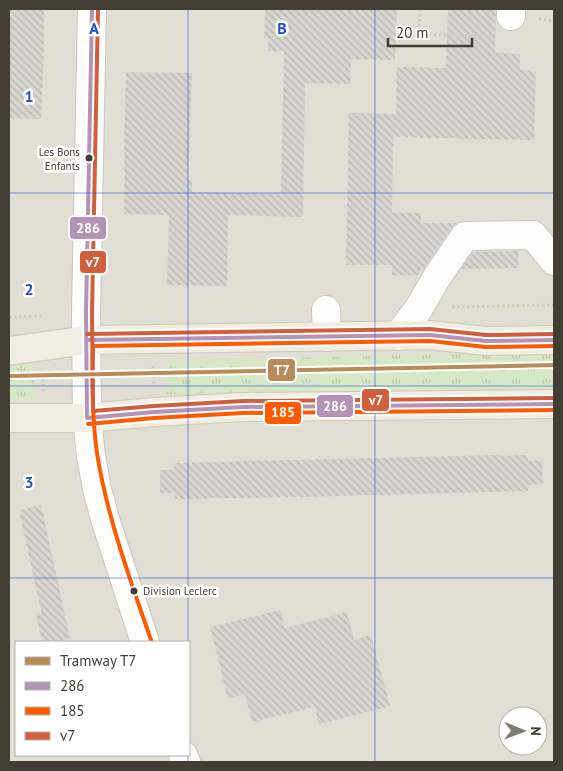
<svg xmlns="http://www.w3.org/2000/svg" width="563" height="771" viewBox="0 0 563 771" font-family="'PT Sans',sans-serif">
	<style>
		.residential { fill: #e1ded3; fill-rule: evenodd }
		.grass { fill: url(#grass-tufts) }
		.building { fill: url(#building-back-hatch) }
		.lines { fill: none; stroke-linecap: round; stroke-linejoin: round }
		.minor-casing { stroke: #cac8c2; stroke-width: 30 }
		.major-casing { stroke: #cfcab4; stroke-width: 30 }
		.path { stroke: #cecdc9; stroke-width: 3; stroke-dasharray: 2.5 2.5; stroke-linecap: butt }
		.minor { stroke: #fcfcfb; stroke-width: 28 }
		.major { stroke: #f0ede2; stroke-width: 28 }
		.bus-1-casing { stroke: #fff; stroke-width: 8 }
		.bus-2-casing { stroke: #fff; stroke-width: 8 }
		.bus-3-casing { stroke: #fff; stroke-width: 8 }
		.bus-1 { stroke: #b593b6; stroke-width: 4 }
		.bus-2 { stroke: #ff5a00; stroke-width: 4 }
		.bus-3 { stroke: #d35e3c; stroke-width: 4 }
		.tram-1-casing { stroke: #fff; stroke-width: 8 }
		.tram-1 { stroke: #b98b59; stroke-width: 4 }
		.grid { fill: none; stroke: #1d4ed8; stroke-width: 1; stroke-opacity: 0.55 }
		.bus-dot { fill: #423e34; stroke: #fff; stroke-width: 2 }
		.labels { text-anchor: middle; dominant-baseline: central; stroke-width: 5; stroke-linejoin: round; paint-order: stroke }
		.bus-label { font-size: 11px; fill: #423e34; stroke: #fff; text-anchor: end }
		.grid-label { font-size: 16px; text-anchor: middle; font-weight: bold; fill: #1d4ed8; stroke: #fff; stroke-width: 5; stroke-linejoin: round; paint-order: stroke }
		.line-badge { stroke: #fff; stroke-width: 2 }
		.badge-label { font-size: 14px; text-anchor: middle; font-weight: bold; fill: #fff }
	</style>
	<defs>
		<pattern id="grass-tufts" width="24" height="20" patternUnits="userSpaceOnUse" patternTransform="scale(1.25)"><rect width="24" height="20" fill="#d7e8c7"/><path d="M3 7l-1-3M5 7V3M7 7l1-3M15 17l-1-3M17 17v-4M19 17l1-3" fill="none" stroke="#bac8ac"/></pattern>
		<pattern id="building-back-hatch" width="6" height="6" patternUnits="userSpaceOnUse" patternTransform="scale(1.25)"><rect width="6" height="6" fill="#d7d5cf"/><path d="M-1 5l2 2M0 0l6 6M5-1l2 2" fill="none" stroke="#bab8b2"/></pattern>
	</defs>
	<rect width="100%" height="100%" fill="#eeece6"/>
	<path class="residential" d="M9,9H554V762H9ZM16,642H189V755H16ZM508,716H538V746H508Z"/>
	<path class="grass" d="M554,352V388L165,394L164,361Z
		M34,360V399L9,400V363Z"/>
	<path class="building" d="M9,9H44V48L41,119L9,118Z
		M265,9H397L395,60L351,59L350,84L305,83L303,217L228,215L227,286L167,285L169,215L124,214L125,154H124L126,72L192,73L188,180H192V192L281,194L284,51H268V38H264Z
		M448,9H495L496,20L495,53L520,54V70L536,71L534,140L393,137L392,213H421V223H457L452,227L423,270H420L419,275H392V265H346L349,113L396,114L397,67L446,68Z
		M518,251V268L461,269L473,252Z
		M499,455L501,456L527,455L528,461H542L543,484L529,485L528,491L301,497L175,499L174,493H160V470H174V463Z
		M41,505L70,638L59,642H42L36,616L42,615L19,510Z
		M280,610L285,628L347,612L354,640L371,635L390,706L319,724L315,707L252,722L245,694L228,699L210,627Z"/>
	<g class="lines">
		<g class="minor-casing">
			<path id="minor" d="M92,9L86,313L87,418L91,456L97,489L105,519L145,642
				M511,16V9
				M326,310L327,337
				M398,336L419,308L437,277L465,236L533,235L554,261
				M183,755L186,762"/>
		</g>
		<g class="major-casing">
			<path id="major" d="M9,351L87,340L430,335L486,341L554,340
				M9,418H87L154,412L243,407L554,404"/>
		</g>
		<path class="path" d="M420,9L419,34L494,37
			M539,19L554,21
			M452,307L554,305
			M9,317L41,316
			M153,366L154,384
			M43,374V391"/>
		<use href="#minor" class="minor"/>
		<use href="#major" class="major"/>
		<g class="bus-1-casing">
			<path id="bus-1" d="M92,9L86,313L87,418L154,412L243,407L554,404
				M87,340L430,335L486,341L554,340"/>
		</g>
		<g class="bus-2-casing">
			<path id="bus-2" d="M88,424L154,418L243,413L554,410
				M151,640C130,579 107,517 97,453C92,418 92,382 93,346L430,341L486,347L554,346"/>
		</g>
		<g class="bus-3-casing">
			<path id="bus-3" d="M98,9L92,313L93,411L154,406L243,401L554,398
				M87,334L430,329L486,335L554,334"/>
		</g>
		<use href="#bus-1" class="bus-1"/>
		<use href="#bus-2" class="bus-2"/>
		<use href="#bus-3" class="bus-3"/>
		<g class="tram-1-casing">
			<path id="tram-1" d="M9,376L554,365"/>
		</g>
		<use href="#tram-1" class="tram-1"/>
	</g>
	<path class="grid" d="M188,9V642M375,9V762M9,193H554M9,386H554M9,578H554M188,755V762"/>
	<g class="bus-dot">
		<circle cx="89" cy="158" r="4.5"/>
		<circle cx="134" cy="591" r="4.5"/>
	</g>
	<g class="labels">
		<g class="bus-label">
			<text x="80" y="152">Les Bons<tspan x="80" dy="14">Enfants</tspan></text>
			<text x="143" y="591" text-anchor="start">Division Leclerc</text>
		</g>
	</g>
	<g class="grid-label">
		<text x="94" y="34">A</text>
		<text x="282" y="34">B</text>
		<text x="29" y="102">1</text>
		<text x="29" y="295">2</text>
		<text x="29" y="488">3</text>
	</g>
	<g class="line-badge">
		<rect x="69" y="216" width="38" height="24" rx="5" fill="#b593b6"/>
		<rect x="79" y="250" width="28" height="24" rx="5" fill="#d35e3c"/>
		<rect x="267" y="358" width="29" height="24" rx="5" fill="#b98b59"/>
		<rect x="361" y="388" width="29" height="24" rx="5" fill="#d35e3c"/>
		<rect x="316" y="394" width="38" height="24" rx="5" fill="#b593b6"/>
		<rect x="264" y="401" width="38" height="24" rx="5" fill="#ff5a00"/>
	</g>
	<g class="badge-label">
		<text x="88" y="233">286</text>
		<text x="93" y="267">v7</text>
		<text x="282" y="375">T7</text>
		<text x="376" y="405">v7</text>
		<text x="335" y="411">286</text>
		<text x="283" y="417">185</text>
	</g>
	<rect width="563" height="771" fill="none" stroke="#423e34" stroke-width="20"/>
	<rect x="15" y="641" width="175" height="115" fill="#ffffff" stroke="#b3b2ae"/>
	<rect x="25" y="657" width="25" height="8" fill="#b98b59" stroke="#b3b2ae"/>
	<text x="60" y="666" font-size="15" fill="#423e34">Tramway T7</text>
	<rect x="25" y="682" width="25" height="8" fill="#b593b6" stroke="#b3b2ae"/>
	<text x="60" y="691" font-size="15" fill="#423e34">286</text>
	<rect x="25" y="707" width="25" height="8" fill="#ff5a00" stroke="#b3b2ae"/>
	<text x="60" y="716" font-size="15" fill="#423e34">185</text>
	<rect x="25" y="732" width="25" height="8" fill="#d35e3c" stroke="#b3b2ae"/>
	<text x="60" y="741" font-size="15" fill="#423e34">v7</text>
	<g transform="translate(523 731) rotate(91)"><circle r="24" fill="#ffffff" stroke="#b3b2ae"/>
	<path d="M0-4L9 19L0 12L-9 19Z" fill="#7e7b72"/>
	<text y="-8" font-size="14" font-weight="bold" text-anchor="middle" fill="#423e34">N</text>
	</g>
	<path d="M388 38v8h84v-8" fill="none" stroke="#423e34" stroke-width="2.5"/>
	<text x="396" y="38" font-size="15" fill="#423e34" stroke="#ffffff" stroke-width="4" paint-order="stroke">20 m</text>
</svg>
